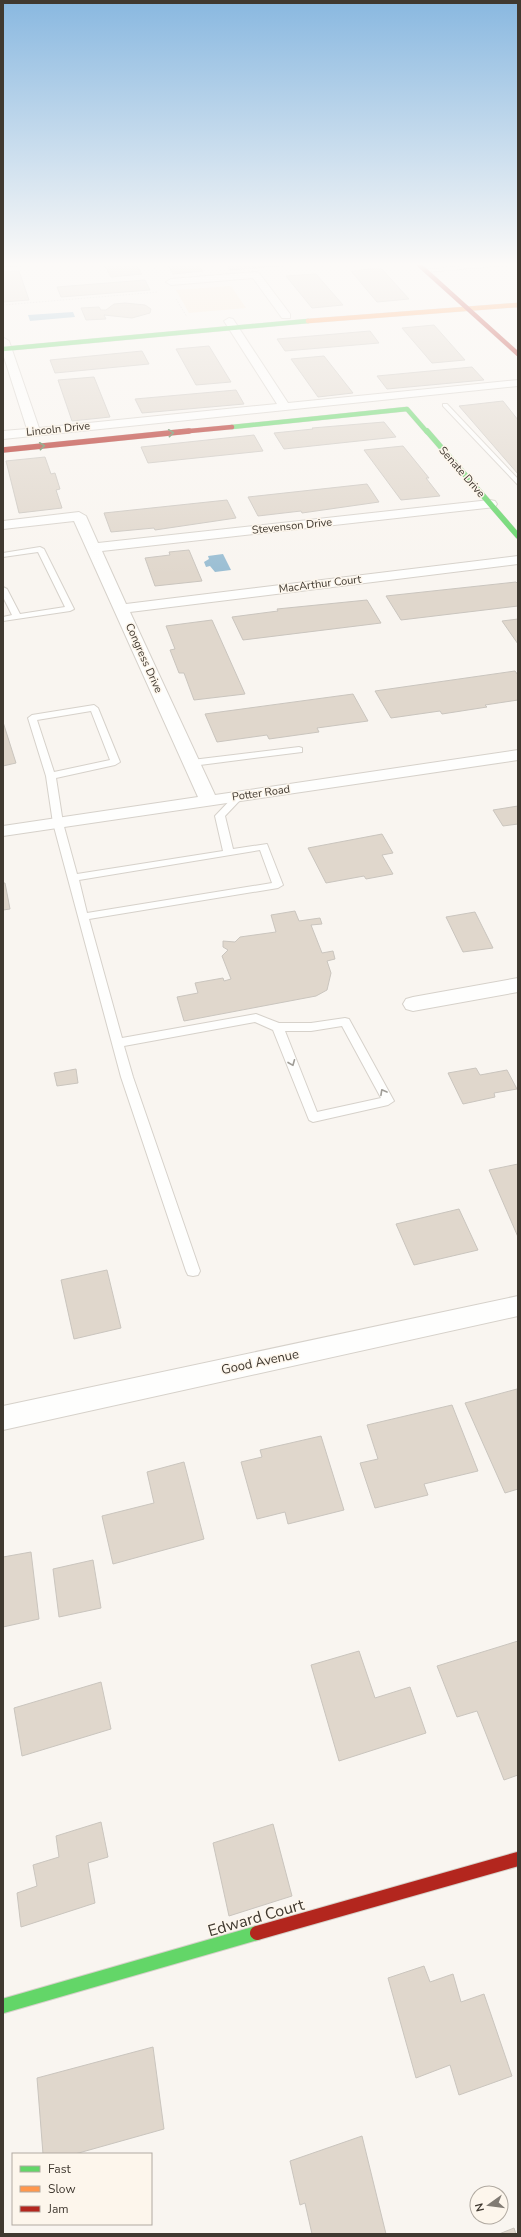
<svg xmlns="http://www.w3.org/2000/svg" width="521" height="2237" viewBox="0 0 521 2237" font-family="'Nunito Sans',sans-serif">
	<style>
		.green { fill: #fae9d4 }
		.water { fill: #9abed3 }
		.building { fill: #e0d7cc; stroke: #cac5be }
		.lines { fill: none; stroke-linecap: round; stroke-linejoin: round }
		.lane-casing { stroke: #d6d1ca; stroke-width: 2 }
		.street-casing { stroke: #d6d1ca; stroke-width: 2 }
		.fast-far2-casing { stroke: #d6d1ca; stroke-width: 5 }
		.fast-far1-casing { stroke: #d6d1ca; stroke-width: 6 }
		.fast-casing { stroke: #d6d1ca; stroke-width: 16 }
		.slow-casing { stroke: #d6d1ca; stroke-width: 5 }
		.jam-far2-casing { stroke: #d6d1ca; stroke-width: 5 }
		.jam-far1-casing { stroke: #d6d1ca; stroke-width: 6 }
		.jam-casing { stroke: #d6d1ca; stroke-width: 16 }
		.path { stroke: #dad8d6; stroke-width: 1; stroke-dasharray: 1.5 1.5; stroke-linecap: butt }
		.lane { fill: #fefefd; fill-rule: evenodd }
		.street { fill: #fefefd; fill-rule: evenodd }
		.fast-far2 { stroke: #63d668; stroke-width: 4.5 }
		.fast-far1 { stroke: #63d668; stroke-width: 5.5 }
		.fast { stroke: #63d668; stroke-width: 14 }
		.slow { stroke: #ff974d; stroke-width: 4.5 }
		.jam-far2 { stroke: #b3261e; stroke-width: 4.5 }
		.jam-far1 { stroke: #b3261e; stroke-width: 5.5 }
		.jam { stroke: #b3261e; stroke-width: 14 }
		.oneway { stroke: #4e7846 }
		.oneway2 { stroke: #9f9c96 }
		.labels { text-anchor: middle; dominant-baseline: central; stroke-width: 3; stroke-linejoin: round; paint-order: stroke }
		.far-street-label { font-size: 11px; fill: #403930; stroke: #fdf6ec }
		.street-label { font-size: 13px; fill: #403930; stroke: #fdf6ec }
		.near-street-label { font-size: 16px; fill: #403930; stroke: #fdf6ec }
	</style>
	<rect width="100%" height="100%" fill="#f9f5f0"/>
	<path class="green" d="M231,286L246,308L189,313L176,290Z"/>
	<path class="water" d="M73,312L75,317L30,321L28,315Z
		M223,554L231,570L215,572L210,566L206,567L204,562L209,559L208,556Z"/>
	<path class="building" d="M3,262H65L3,267Z
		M103,262H134L142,274L111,277Z
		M166,262H196L203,271L173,274Z
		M224,262H312L314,263L230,270Z
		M381,268L409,299L377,302L351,271Z
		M19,271L29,300L3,302V272Z
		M316,274L343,305L312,308L286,276Z
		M145,280L150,290L61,297L57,287Z
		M125,303L145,305L151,309L150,313L132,318L104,315L106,319L86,320L81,308L99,307L101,310H106L114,304Z
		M434,325L465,360L432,363L402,328Z
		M370,331L379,343L285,351L277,339Z
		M209,346L231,382L196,385L176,349Z
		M142,351L149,364L55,373L50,360Z
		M324,356L353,393L318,397L291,359Z
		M472,367L484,380L387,389L377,376Z
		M94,377L110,417L72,421L58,380Z
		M236,390L244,404L142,413L135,399Z
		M503,401L518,420V474L459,406Z
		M384,422L396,437L284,449L274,433L313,429L312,428Z
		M254,435L263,451L148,463L141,447Z
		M403,446L429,478H426L440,496L401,500L364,450Z
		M45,457L51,474L55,473L60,489L56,490L62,508L19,513L6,461Z
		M367,484L379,502L302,513L301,511L258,516L248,497Z
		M227,500L236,518L155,530L154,528L111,532L104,513Z
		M189,550L202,581L155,586L145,558L170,555L169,552Z
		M516,582L518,584V606L401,620L386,596Z
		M367,600L381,623L243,640L232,617L278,611L277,609Z
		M518,619V644L502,621Z
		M212,620L245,694L194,700L184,673H179L170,650L175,649L166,626Z
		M515,671L518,675V700L485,705L487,707L442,714L440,711L391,718L375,691Z
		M353,694L368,721L317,728L319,732L269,739L267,735L217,742L205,714Z
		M3,722L16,763L3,766Z
		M518,806V824L503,826L493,810Z
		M382,834L393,853L382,855L393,874L366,879L364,876L326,883L308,848Z
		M3,883H5L10,909L3,910Z
		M295,911L299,921L320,918L322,924L311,925L322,953L333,951L335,959L327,961L331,973L327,990L316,996L184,1021L177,997L198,993L195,983L223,978L224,981L231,979L222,956L228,950L223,947V941L235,942L240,937L276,932L271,915Z
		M475,912L493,948L463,952L446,917Z
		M476,1068L480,1075L507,1070L517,1089L494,1093L495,1097L463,1104L448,1073Z
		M76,1069L78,1083L57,1086L54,1073Z
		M518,1164V1237L489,1170Z
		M459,1209L478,1250L414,1265L396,1224Z
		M107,1270L121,1328L74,1339L61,1280Z
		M517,1389L518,1489L505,1493L465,1403Z
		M452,1405L478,1471L424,1484L428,1495L375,1508L360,1463L378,1459L367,1425Z
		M321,1436L344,1510L288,1524L285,1512L257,1519L241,1462L262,1457L260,1450Z
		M184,1462L204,1539L113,1564L102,1516L154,1503L147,1472Z
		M31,1552L39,1619L3,1627V1557Z
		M93,1560L101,1608L59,1617L53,1569Z
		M518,1641V1775L504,1780L477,1711L457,1717L437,1666Z
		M359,1651L375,1698L410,1687L426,1733L339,1761L311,1665Z
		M101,1682L111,1729L22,1756L14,1708Z
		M101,1822L108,1857L88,1863L95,1903L21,1927L17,1893L37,1886L33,1865L59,1857L56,1836Z
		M273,1824L292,1896L229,1916L213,1843Z
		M424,1966L430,1982L453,1974L461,2002L484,1994L512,2076L459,2095L450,2065L416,2078L388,1978Z
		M153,2047L164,2129L75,2154H43L37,2078Z
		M362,2136L386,2234H312L305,2203L300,2205L290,2161Z
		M514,2228L516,2234H499Z"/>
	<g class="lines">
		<g class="lane-casing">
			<path id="lane" d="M503,262H518V264L426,272L423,270Z
				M443,404H447L518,479V485L443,406Z
				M40,547L44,549L74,609L70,611L3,621V617L12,615L3,597V587L7,589L20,614L65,607L38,552L3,557V553Z
				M94,705L98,708L120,762L115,765L56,778L63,823L77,874L223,851L215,816L235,795L238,794L243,797L225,816L233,849L267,844L283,885L278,888L89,919L122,1038L256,1014L279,1023H311L345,1018L349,1019L394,1101L388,1105L313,1122L309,1120L273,1030L255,1022L124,1046L133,1077L200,1271L198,1275L193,1276L188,1275L186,1271L121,1077L53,823L46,776L28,718L32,715ZM91,711L110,760L54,772L37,720ZM260,850L272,883L87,913L79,880ZM342,1026L381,1098L317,1112L285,1031H311Z
				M299,747L302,748V752L192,766L187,763L192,760Z"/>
		</g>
		<g class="street-casing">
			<path id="street" d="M256,272L259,273L290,314V318H282L253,278L171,285L166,282L171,279Z
				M229,318L233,319L288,403L518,380V386L3,439V431L27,429L3,354L4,338L9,341L39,428L277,404L224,321Z
				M490,500L495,501L497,504L495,507L102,551L126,604L518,556V564L130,612L215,795L518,750V760L3,836V826L198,797L74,521L3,529V521L79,512L86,516L98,543Z
				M518,978V992L413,1011L406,1009L403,1004L406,999L413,997Z
				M518,1296V1316L3,1430V1406Z"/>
		</g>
		<g class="fast-far2-casing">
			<path id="fast-far2" d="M3,349L308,321
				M232,427L407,409L427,432"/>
		</g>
		<g class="fast-far1-casing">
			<path id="fast-far1" d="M427,431L518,536"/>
		</g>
		<g class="fast-casing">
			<path id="fast" d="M3,2006L257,1933"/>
		</g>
		<g class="slow-casing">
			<path id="slow" d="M308,321L518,305"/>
		</g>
		<g class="jam-far2-casing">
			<path id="jam-far2" d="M416,262L518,354
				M179,432L232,427"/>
		</g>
		<g class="jam-far1-casing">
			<path id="jam-far1" d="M3,450L189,431"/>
		</g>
		<g class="jam-casing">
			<path id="jam" d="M257,1933L518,1859"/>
		</g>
		<path class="path" d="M151,262L157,273
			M176,299L187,317
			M3,305L158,292"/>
		<use href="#lane" class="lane"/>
		<use href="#street" class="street"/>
		<use href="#fast-far2" class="fast-far2"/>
		<use href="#fast-far1" class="fast-far1"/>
		<use href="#fast" class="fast"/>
		<use href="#slow" class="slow"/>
		<use href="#jam-far2" class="jam-far2"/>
		<use href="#jam-far1" class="jam-far1"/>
		<use href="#jam" class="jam"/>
	</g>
	<defs><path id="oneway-chevron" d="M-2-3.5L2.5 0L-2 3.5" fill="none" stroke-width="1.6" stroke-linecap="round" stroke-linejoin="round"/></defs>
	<g class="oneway">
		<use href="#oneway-chevron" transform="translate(171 433) rotate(-6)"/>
		<use href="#oneway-chevron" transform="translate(42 446) rotate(-6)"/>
	</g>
	<g class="oneway2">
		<use href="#oneway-chevron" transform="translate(292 1063) rotate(68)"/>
		<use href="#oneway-chevron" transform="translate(383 1092) rotate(-119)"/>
	</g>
	<linearGradient id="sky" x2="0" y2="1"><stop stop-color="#89b8e0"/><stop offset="0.46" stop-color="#fcfaf8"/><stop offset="1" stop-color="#fcfaf8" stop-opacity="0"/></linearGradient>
	<rect width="521" height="575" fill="url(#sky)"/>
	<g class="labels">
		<g class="far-street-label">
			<text transform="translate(58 429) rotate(-6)">Lincoln Drive</text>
			<text transform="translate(462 472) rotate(49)">Senate Drive</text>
			<text transform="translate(292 526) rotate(-6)">Stevenson Drive</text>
			<text transform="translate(320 584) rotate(-7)">MacArthur Court</text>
			<text transform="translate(144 658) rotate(66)">Congress Drive</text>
			<text transform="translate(261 793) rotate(-8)">Potter Road</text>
		</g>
		<g class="street-label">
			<text transform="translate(260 1362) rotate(-12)">Good Avenue</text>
		</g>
		<g class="near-street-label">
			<text transform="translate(256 1918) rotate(-16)">Edward Court</text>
		</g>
	</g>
	<rect width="521" height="2237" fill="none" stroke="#403930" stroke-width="8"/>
	<rect x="12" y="2153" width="140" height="72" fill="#fdf6ec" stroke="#b1aaa1"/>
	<rect x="20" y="2166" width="20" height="6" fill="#63d668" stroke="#b1aaa1"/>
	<text x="48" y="2173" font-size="12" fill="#403930">Fast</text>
	<rect x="20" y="2186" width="20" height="6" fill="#ff974d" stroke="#b1aaa1"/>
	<text x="48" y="2193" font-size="12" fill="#403930">Slow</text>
	<rect x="20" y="2206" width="20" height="6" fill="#b3261e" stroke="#b1aaa1"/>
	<text x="48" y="2213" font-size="12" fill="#403930">Jam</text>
	<g transform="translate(489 2205) rotate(256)"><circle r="19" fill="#fdf6ec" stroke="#b1aaa1"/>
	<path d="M0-3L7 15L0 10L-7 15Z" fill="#817b73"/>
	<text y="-6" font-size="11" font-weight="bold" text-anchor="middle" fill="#403930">N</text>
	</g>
</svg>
